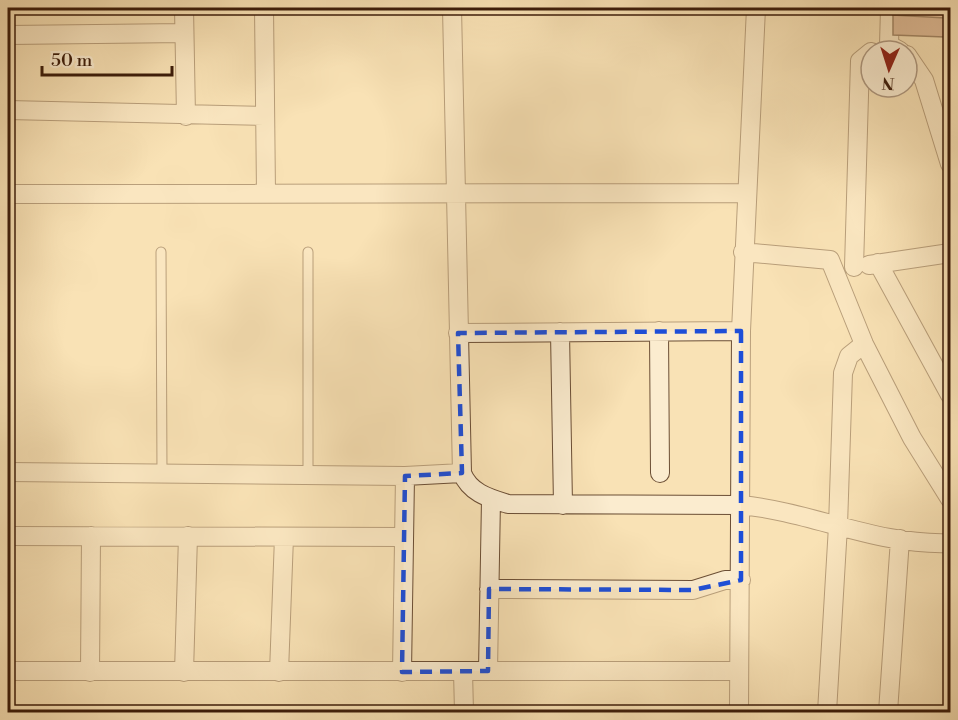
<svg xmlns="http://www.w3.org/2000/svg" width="958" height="720" viewBox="0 0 958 720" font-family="'Libre Bodoni',serif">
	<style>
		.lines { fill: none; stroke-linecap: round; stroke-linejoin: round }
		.lane-casing { stroke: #6b4e35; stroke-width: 11 }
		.street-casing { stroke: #6b4e35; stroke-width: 20 }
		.lane { stroke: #fbeccf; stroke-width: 9 }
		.street { stroke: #fbeccf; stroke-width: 18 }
		.wall { fill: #c19175; stroke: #3c1c0a; stroke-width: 1.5 }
		.shaded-wall { fill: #9d765f; stroke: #3c1c0a; stroke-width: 1.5 }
		.building { fill: #e0a988; stroke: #3c1c0a; stroke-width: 1.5 }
		.marked { fill: none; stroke: #1d4ed8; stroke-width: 4.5; stroke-dasharray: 12 8; stroke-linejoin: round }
	</style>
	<rect width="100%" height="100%" fill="#f9e2b5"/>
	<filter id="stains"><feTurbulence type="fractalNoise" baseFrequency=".00333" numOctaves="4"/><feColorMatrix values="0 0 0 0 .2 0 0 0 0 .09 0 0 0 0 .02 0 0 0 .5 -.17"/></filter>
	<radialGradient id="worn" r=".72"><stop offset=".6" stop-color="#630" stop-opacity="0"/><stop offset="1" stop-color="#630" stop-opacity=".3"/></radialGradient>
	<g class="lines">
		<g class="lane-casing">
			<path id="lane" d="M161,252L162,474
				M308,252V475"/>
		</g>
		<g class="street-casing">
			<path id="street" d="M184,8L186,116
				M264,8L266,193
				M452,8L462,473C470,493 489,498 508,504L741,505C812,512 878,546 950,543
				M890,8L889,45L900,51
				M8,35L184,33
				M907,55L924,80L950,164
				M8,110L264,116
				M8,194L746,193
				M743,252L830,260L864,344L912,438L950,499
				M878,263L950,395
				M869,265L950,253
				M854,267L860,61L871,52
				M659,331L660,473
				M560,332L563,505
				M458,333L741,331
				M8,472L405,476L462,473
				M8,536L404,537
				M489,589L693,590L725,580H741
				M8,671H739
				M463,671L464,712
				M488,671L491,499
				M90,672L91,536
				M184,672L188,536
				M279,672L284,537
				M402,672L405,476
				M739,712L741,331L756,8
				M827,712L838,526L843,373L849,356L864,344
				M888,712L900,539"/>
		</g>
		<use href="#lane" class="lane"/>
		<use href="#street" class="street"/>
	</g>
	<path class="wall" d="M893,8H946L945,37L893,35Z"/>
	<path class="shaded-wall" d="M945,8H946L945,37Z"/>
	<path class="building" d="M893,8H945V18L893,15Z"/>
	<path d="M0 0H958V720H0ZM741,331V580L693,590L489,589L488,671L402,672L405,476L462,473L458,333Z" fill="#f9e2b5" fill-opacity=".55" fill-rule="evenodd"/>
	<path class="marked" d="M741,331V580L693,590L489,589L488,671L402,672L405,476L462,473L458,333Z"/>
	<rect width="958" height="720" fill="none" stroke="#f9e2b5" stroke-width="30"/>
	<rect x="9" y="9" width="940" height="702" fill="none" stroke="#3c1c0a" stroke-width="3"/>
	<rect x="15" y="15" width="928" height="690" fill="none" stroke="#3c1c0a" stroke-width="1.5"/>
	<g transform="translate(889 69) rotate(183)"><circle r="28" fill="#fbeccf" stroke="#af9980" stroke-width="1.5"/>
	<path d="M0-4.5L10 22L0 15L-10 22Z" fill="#8f2418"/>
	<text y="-9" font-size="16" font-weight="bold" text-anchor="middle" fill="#3c1c0a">N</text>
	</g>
	<path d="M42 66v9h130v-9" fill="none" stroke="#3c1c0a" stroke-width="3"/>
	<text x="51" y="66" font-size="18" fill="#3c1c0a" stroke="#fbeccf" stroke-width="4.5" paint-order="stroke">50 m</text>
	<rect width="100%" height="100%" filter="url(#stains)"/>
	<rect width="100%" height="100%" fill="url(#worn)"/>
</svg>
